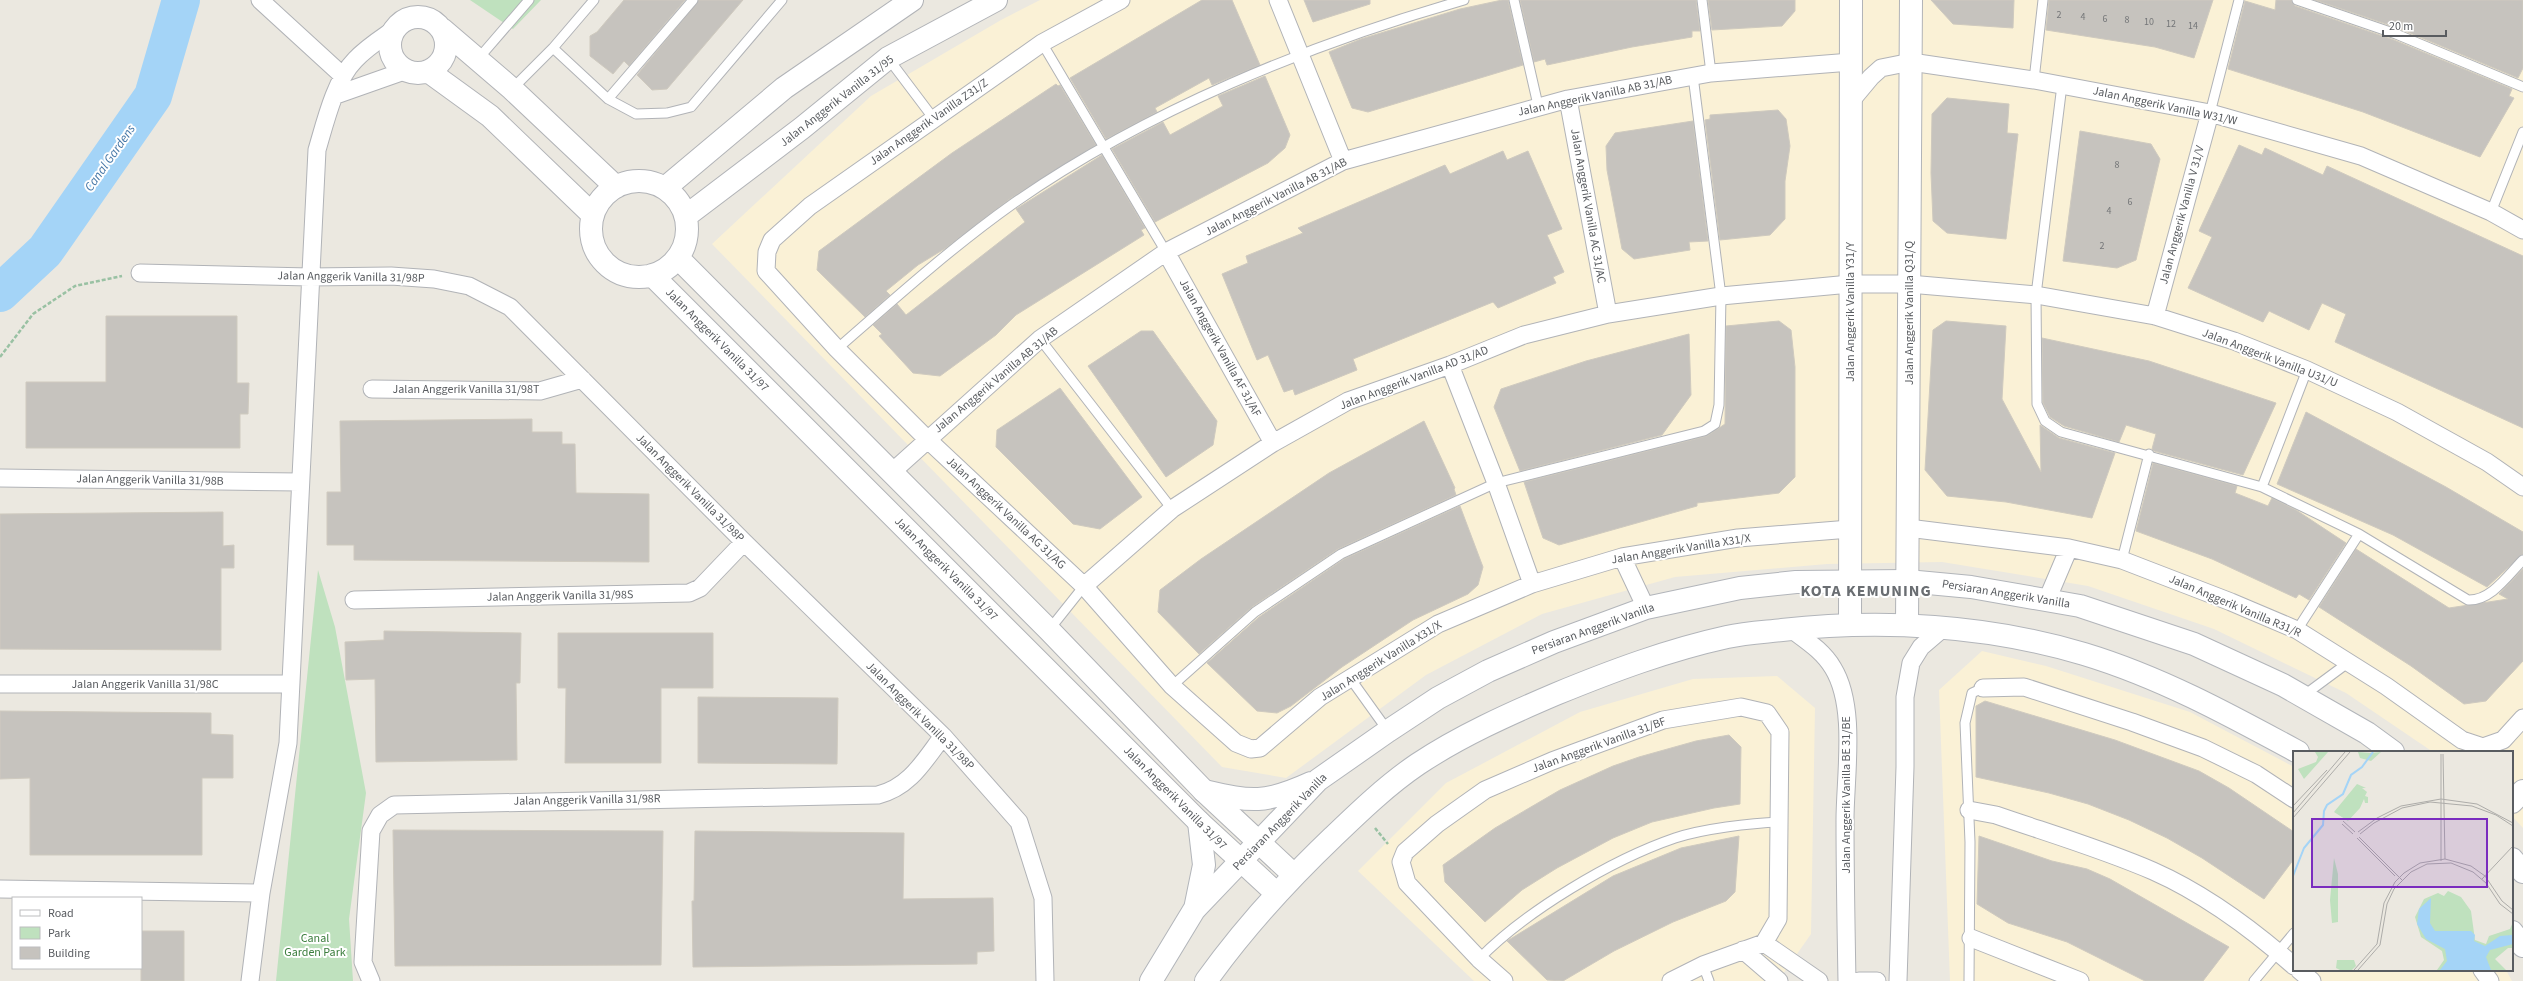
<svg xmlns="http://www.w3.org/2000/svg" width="2523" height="981" viewBox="0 0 2523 981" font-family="'Source Sans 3',sans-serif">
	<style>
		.commercial { fill: #faf1d6 }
		.green { fill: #bfe1be }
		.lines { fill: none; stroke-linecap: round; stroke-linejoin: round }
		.river { stroke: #a4d4f7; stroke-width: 38 }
		.building { fill: #c6c3be; stroke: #cfcabf }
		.service-casing { stroke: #b1b3b7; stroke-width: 11 }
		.minor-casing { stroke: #b1b3b7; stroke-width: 19 }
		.tertiary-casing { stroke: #b1b3b7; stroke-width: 24 }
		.secondary-casing { stroke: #b2b5ba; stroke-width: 24 }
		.path { stroke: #99c1a3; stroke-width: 2.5; stroke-dasharray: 4 2; stroke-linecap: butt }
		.service { stroke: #fff; stroke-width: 9 }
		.minor { stroke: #fff; stroke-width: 17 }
		.tertiary { stroke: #fff; stroke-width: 22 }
		.secondary { stroke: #fff; stroke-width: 22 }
		.labels { text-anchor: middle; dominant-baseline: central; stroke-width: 4; stroke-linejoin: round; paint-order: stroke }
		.number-label { font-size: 10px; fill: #747678 }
		.street-label { font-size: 12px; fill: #595c60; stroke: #fff }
		.park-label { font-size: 12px; fill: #3b7d3d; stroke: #fff }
		.water-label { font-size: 13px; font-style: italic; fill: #4476a6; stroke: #fff }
		.district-label { font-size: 16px; font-weight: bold; letter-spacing: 1px; fill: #6a6e72; stroke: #fff }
		.inset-river { fill: none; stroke: #a4d4f7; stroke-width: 2 }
		.inset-road { fill: none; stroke: #adaca9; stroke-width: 1 }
		.view { fill: #7b2cbf; fill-opacity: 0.15; stroke: #7b2cbf; stroke-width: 2 }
		.inset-edge { fill: none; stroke: #595c60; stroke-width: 2 }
	</style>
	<rect width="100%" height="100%" fill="#ebe8e0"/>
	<path class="commercial" d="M1040,0H2523V828L2512,816V752H2433L2346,693L2214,629L2088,586L1942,562L1827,564L1675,577L1542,614L1426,675L1286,778L1222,767L712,244L871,96L1001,20Z
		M1982,651L2046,666L2190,712L2294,767V970H2506L2512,981H1950L1939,690Z
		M1777,676L1815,708L1811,934L1778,981H1474L1358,871L1446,783L1580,712L1693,679Z"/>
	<path class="green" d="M470,0H541L513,29Z
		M318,570L335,627L366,793L349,919L353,981H276Z"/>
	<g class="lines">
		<path class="river" d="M0,293L45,251L153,96L181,0"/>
	</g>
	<path class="building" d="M624,0H685L629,66L624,61L613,74L590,56V36L597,32Z
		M699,0H743L667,89L652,90L637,75Z
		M1202,0H1232L1260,65L1212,85L1209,78L1155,108L1157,112L1106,139L1070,78Z
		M1304,0H1370V4L1313,22Z
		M1502,0H1508L1523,65L1368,112L1352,108L1329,52L1361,39L1460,9Z
		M1520,0H1696L1700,31H1692V37L1632,47L1547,65L1545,59L1534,62Z
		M1708,0H1795V11L1782,26L1712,30Z
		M1931,0H2014L2013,28L1953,24Z
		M2049,0H2213L2194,58L2155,47L2046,30Z
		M2276,0H2291L2295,6L2394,40L2512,89L2509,96L2514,98L2480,157L2363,112L2228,69L2245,1L2275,10Z
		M2315,0H2523V68L2518,78L2398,28Z
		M1265,76L1290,135L1285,148L1268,163L1155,222L1112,149L1163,122L1170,135L1223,106L1218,96Z
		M1056,84L1058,86L1060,85L1096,145L1011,198L946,248L918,265L886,291L890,295L865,317L817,270L819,251L952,153Z
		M1947,98L2009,104L2007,133L2018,134L2006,239L1947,233L1933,221L1931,173L1932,114Z
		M1778,110L1786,119L1790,146L1785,181V219L1770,235L1720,240L1705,120L1710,119V115Z
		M1693,121L1708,241L1689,242L1690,250L1634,259L1622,249L1607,170L1606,146L1615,133Z
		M2080,131L2151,144L2160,159L2136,260L2117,268L2063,261Z
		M2239,145L2262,155L2265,148L2323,175L2327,166L2523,256V428L2335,342L2346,314L2322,303L2309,330L2269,311L2263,322L2188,288L2212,237L2199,231Z
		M1503,151L1507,160L1528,151L1562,229L1547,235L1564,272L1553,277L1556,283L1498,308L1493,302L1353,359L1357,370L1295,395L1293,389L1284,392L1268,355L1257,360L1222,274L1248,263L1246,256L1303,233L1298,228L1445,165L1450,174Z
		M1102,155L1145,228L1141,230L1144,235L1016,315L996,335L940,376L913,373L879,336L882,334L873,325L897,304L906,315L1025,222L1016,209Z
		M106,316H237V383H249L248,414H240V448H26V382H106Z
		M1779,321L1791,330L1795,367V477L1779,493L1697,503V506L1559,545L1543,538L1524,482L1707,436L1725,424L1726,326Z
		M1946,321L2006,326L2002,399L2041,472L2040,425L2059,438L2115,453L2092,518L2006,502L1947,496L1925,470L1933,330Z
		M1141,331H1153L1217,421L1213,445L1166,477L1088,366Z
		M1689,334L1691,395L1662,435L1520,471L1494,407L1501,389L1586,361Z
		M2042,338L2149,361L2276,403L2243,475L2154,451L2152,449L2156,434L2126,425L2119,442L2064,426L2050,417L2043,403Z
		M1060,388L1142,497L1100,529L1073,524L996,447L997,430Z
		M2306,412L2446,487L2523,532V554L2487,587L2393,535L2277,484Z
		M532,419V432H562V444H575L576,493L649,494V562L354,560V545H327V492H341L340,421Z
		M1424,421L1455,488L1454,489L1456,495L1338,549L1252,607L1199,654L1158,612L1160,590L1201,559L1329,473Z
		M2153,463L2237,486L2235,493L2268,506L2272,498L2296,510L2346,543L2309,600L2299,594L2296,598L2212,559L2136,531Z
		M1460,506L1483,567L1478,585L1468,594L1413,620L1342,667L1291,706L1277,713L1257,711L1207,663L1259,617L1344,559Z
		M223,512V546L234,545V568H221V650L0,649V514Z
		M2356,549L2449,608L2508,599L2499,594L2523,569V661L2486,701L2464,704L2411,666L2319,607Z
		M384,631L521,633L520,683H516L517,760L376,762L375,679L346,680L345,642L384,640Z
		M558,633H713V688H661V763H565L566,688H558Z
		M698,697L838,698L837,764L698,763Z
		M1985,701L2115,740L2199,771L2229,788L2294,832V859L2264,899L2202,858L2167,838L2129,820L2088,804L2049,793L1976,777V706Z
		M0,711L211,713V734L233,735V778H202V855H30V778L0,779Z
		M1729,735L1741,747L1740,804L1714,808L1652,822L1613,838L1557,868L1522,890L1485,922L1445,882L1443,865L1495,828L1560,790L1613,766L1639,757L1696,741Z
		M393,830L663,831L661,965L395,966Z
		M695,831L904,833L903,899L993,898L994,951L977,952V964L693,967L692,901H694Z
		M1739,836L1735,892L1726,901L1673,922L1614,951L1563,981L1547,980L1507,941L1613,876L1681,848Z
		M1979,836L2052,861L2087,869L2110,879L2229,947L2203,981H2145L2067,942L2008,923L1977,904Z
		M141,931H184V981H141Z"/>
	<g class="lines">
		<g class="service-casing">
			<path id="service" d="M1514,0L1538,105
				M1702,0L1711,73
				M2297,0L2396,34L2523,87
				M1042,43L1166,252
				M553,48L608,99L636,114L667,113L691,107L782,0
				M888,58L934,119
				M478,59L529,0
				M2034,80L2043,0
				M2062,85L2036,295L2037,404L2045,421L2061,432L2262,487L2359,534L2468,600C2491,601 2508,575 2523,560
				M512,89L553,48L594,0
				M608,99L693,0
				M2210,113L2239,0
				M2491,212L2523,132
				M1040,339L1172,509
				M837,349C894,299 952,247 1014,203C1146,111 1310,44 1464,0
				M2262,487L2307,370
				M2122,560L2149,454
				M1049,630L1084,586
				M2297,630L2359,534
				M1350,678L1388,731
				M1172,686L1255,612L1341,554L1496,483L1704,431L1715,424L1719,405L1721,296L1693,76
				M2303,696L2349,662
				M1479,959C1526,911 1611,860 1675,838C1702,829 1750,823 1780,822
				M1703,965L1709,981
				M1969,981L1970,842L1965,723L1972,693L1983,688
				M2254,981L2294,933"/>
		</g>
		<g class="minor-casing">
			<path id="minor" d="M260,0L343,76
				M1121,0L1042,43L810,206L772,240L767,252L766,271L837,349L927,439L1084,586L1172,686L1236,743L1251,749L1260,748L1320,697L1438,624L1532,584L1622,557L1738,538L1850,529
				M1278,0L1343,161
				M336,95L407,70
				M1568,99L1608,314
				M1851,101L1871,77L1881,68L1911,62L2034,80L2210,113L2361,156L2491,212L2523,230
				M1166,252L1273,443
				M140,273L310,277L391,276L434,279L469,286L510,307L744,542L943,736L1019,822L1043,898L1045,981
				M2155,316L2210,113
				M1450,365L1496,483L1532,584
				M372,389L540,391L582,379
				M892,472L1040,339L1166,252L1343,161L1568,99L1711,73L1851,62
				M0,478L300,482
				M1908,528L2069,548L2122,560L2231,602L2297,630L2386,686L2462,740L2483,747L2503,740L2523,718
				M1622,557L1646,608
				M1084,586L1172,509L1273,443L1348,401L1450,365L1524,335L1608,314L1721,296L1850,284H1909L2036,295L2155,316L2234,341L2307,370L2397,412L2487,462L2523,487
				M354,600L689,593L700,588L744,542
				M2047,600L2069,548
				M1791,629C1807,641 1823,651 1833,668C1857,707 1845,776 1845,820C1845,874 1846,927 1847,981
				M0,684H290
				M1983,688L2024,687L2132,722L2203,748L2256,774L2294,799
				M1969,810L1996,815C2048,833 2102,849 2153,871C2205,894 2252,929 2294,966
				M0,889L261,893
				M1971,938L2080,981
				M1764,943L1819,981
				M1743,950L1779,981
				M2299,970L2312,981
				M2482,970L2490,981
				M250,981L261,893L288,743L317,150C325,123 335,80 355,60C367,47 382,38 396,28
				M371,981L363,962L371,831L380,815L394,805L878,795C910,787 924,761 943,736
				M1504,981L1479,959L1407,883L1401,862L1405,852L1437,824L1485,790L1552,761L1663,720L1741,707L1767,713L1780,732L1778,919L1764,943L1703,965L1671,981
				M1859,981H1877
				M1898,981L1905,767V697L1911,663L1921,647L1942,629"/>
		</g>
		<g class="tertiary-casing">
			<path id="tertiary" d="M390 45a28 28 0 1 1 56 0a28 28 0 1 1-56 0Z
				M442,29L512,89L616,187
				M428,71L490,116L593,215
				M591 229a48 48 0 1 1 96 0a48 48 0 1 1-96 0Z
				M665,188L784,88L912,0
				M686,216L802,128L888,58L996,0
				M678,258L1049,630L1204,791L1294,875
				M652,275L1199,822L1276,893
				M1850,625L1851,0
				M1907,625L1911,0
				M2512,802L2523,791"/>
		</g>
		<g class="secondary-casing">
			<path id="secondary" d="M1204,791C1252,802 1265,804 1311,783
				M2512,859L2523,872
				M1195,909L1204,865L1199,822
				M2512,932L2523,946
				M1151,981L1194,910L1318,780L1388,731L1438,698L1488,671L1554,642L1646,608L1740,588L1796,582L1907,581L1971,587L2080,606L2194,644L2283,685L2367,733L2393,752
				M1206,981C1243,929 1287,881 1333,837C1359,812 1387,785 1418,764C1460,736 1509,714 1556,694C1612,671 1668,650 1727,637C1745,633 1764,632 1782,630C1882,619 1987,625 2084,654C2160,677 2228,714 2298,752"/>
		</g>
		<path class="path" d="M0,357L33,314L75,286L122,276
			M1375,828L1388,844"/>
		<use href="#service" class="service"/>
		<use href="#minor" class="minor"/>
		<use href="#tertiary" class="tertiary"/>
		<use href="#secondary" class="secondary"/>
	</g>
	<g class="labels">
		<g class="number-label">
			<text x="2059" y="15">2</text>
			<text x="2083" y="17">4</text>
			<text x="2105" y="19">6</text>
			<text x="2127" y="20">8</text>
			<text x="2149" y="22">10</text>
			<text x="2171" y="24">12</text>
			<text x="2193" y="26">14</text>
			<text x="2117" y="165">8</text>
			<text x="2130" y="202">6</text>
			<text x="2109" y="211">4</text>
			<text x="2102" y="246">2</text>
		</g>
		<g class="street-label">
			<text transform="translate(1595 96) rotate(-12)">Jalan Anggerik Vanilla AB 31/AB</text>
			<text transform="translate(837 101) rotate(-38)">Jalan Anggerik Vanilla 31/95</text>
			<text transform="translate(2165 106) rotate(12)">Jalan Anggerik Vanilla W31/W</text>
			<text transform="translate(929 122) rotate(-35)">Jalan Anggerik Vanilla Z31/Z</text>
			<text transform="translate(1276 197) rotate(-27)">Jalan Anggerik Vanilla AB 31/AB</text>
			<text transform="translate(1588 206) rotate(80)">Jalan Anggerik Vanilla AC 31/AC</text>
			<text transform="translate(2182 215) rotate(-75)">Jalan Anggerik Vanilla V 31/V</text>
			<text transform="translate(351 277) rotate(1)">Jalan Anggerik Vanilla 31/98P</text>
			<text transform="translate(1850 312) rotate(-90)">Jalan Anggerik Vanilla Y31/Y</text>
			<text transform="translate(1909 313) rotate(-90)">Jalan Anggerik Vanilla Q31/Q</text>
			<text transform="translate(717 340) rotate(45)">Jalan Anggerik Vanilla 31/97</text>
			<text transform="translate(1220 348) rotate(61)">Jalan Anggerik Vanilla AF 31/AF</text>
			<text transform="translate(2270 358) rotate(21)">Jalan Anggerik Vanilla U31/U</text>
			<text transform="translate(1414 378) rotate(-21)">Jalan Anggerik Vanilla AD 31/AD</text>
			<text transform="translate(996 380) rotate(-40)">Jalan Anggerik Vanilla AB 31/AB</text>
			<text x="466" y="389">Jalan Anggerik Vanilla 31/98T</text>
			<text transform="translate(150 480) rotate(1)">Jalan Anggerik Vanilla 31/98B</text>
			<text transform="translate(690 488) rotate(45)">Jalan Anggerik Vanilla 31/98P</text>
			<text transform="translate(1006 513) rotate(43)">Jalan Anggerik Vanilla AG 31/AG</text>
			<text transform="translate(1681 549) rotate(-9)">Jalan Anggerik Vanilla X31/X</text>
			<text transform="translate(946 569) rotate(45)">Jalan Anggerik Vanilla 31/97</text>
			<text transform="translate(2006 594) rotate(9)">Persiaran Anggerik Vanilla</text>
			<text transform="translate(560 596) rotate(-1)">Jalan Anggerik Vanilla 31/98S</text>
			<text transform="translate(2235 606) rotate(23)">Jalan Anggerik Vanilla R31/R</text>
			<text transform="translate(1593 629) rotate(-20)">Persiaran Anggerik Vanilla</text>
			<text transform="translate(1381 661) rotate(-32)">Jalan Anggerik Vanilla X31/X</text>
			<text x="145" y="684">Jalan Anggerik Vanilla 31/98C</text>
			<text transform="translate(920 716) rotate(45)">Jalan Anggerik Vanilla 31/98P</text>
			<text transform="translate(1599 745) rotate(-20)">Jalan Anggerik Vanilla 31/BF</text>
			<text transform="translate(1846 795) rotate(-90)">Jalan Anggerik Vanilla BE 31/BE</text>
			<text transform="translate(1175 798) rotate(45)">Jalan Anggerik Vanilla 31/97</text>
			<text transform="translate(587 800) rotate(-1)">Jalan Anggerik Vanilla 31/98R</text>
			<text transform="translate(1280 822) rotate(-46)">Persiaran Anggerik Vanilla</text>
		</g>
		<g class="park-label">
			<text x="315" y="938">Canal<tspan x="315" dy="14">Garden Park</tspan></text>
		</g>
		<g class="water-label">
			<text transform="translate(110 158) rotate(-55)">Canal Gardens</text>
		</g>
		<g class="district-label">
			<text x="1866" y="591">KOTA KEMUNING</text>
		</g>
	</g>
	<g transform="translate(2293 751)">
		<rect width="220" height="220" fill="#ebe8e0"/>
		<path d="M22,1H35L11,28L5,18L23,11L25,6ZM65,1L78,2L88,1L78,10L67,7ZM64,33L73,37H69L74,41L72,45L75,46V52H72L71,48L67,57L55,70L41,61ZM41,107L45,123V171L39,172L37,149ZM155,140L168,146L178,160L182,189L193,193L196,185L217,178L220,171V197H215L202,208L213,219H144L151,209L149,200L128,186L122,166L131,148L145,142L151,145ZM44,209H61L63,215L59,219H47L43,217Z" fill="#bfe1be"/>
		<path d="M138,147L137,172L142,180H178L182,184L181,190L192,195L207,185L219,184L220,193L197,199L193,206L198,219H147L154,210L152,198L133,188L124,173L126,158Z" fill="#a4d4f7"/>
		<path class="inset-river" d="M0,125L11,97L30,74L31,60L34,54L50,43L58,24L69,16L80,1"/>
		<path class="inset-road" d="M150,3L152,108M0,55L34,19M0,62L52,1M0,67L57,1M50,70L62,81M49,73L60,83M65,81L84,67L108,55L148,48L184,53L220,72M67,83L81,72L109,57L137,51L179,55L203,64L220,75M66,86L109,129M64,87L102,125M148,110V3M189,128L220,95M61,219L84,193L91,152L102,131L111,122L127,112L152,108L178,115L192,125L209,150L220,159M65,219L87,194L94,153L101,138L118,121L134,113L158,112L180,121L193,132L207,153L220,163"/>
		<path class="view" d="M19,68H194V136H19Z"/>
		<rect width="220" height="220" class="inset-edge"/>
	</g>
	<rect x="12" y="897" width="130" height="72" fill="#ffffff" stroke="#bdbebf"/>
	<rect x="20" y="910" width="20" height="6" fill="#ffffff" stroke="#bdbebf"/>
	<text x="48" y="917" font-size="12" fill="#595c60">Road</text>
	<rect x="20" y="927" width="20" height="12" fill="#bfe1be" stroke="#bdbebf"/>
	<text x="48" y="937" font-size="12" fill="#595c60">Park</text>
	<rect x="20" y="947" width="20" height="12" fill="#c6c3be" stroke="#bdbebf"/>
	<text x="48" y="957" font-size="12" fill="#595c60">Building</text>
	<path d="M2383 30v6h63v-6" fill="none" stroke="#595c60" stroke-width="2"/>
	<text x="2389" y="30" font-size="12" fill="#595c60" stroke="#ffffff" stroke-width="3" paint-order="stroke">20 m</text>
</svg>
